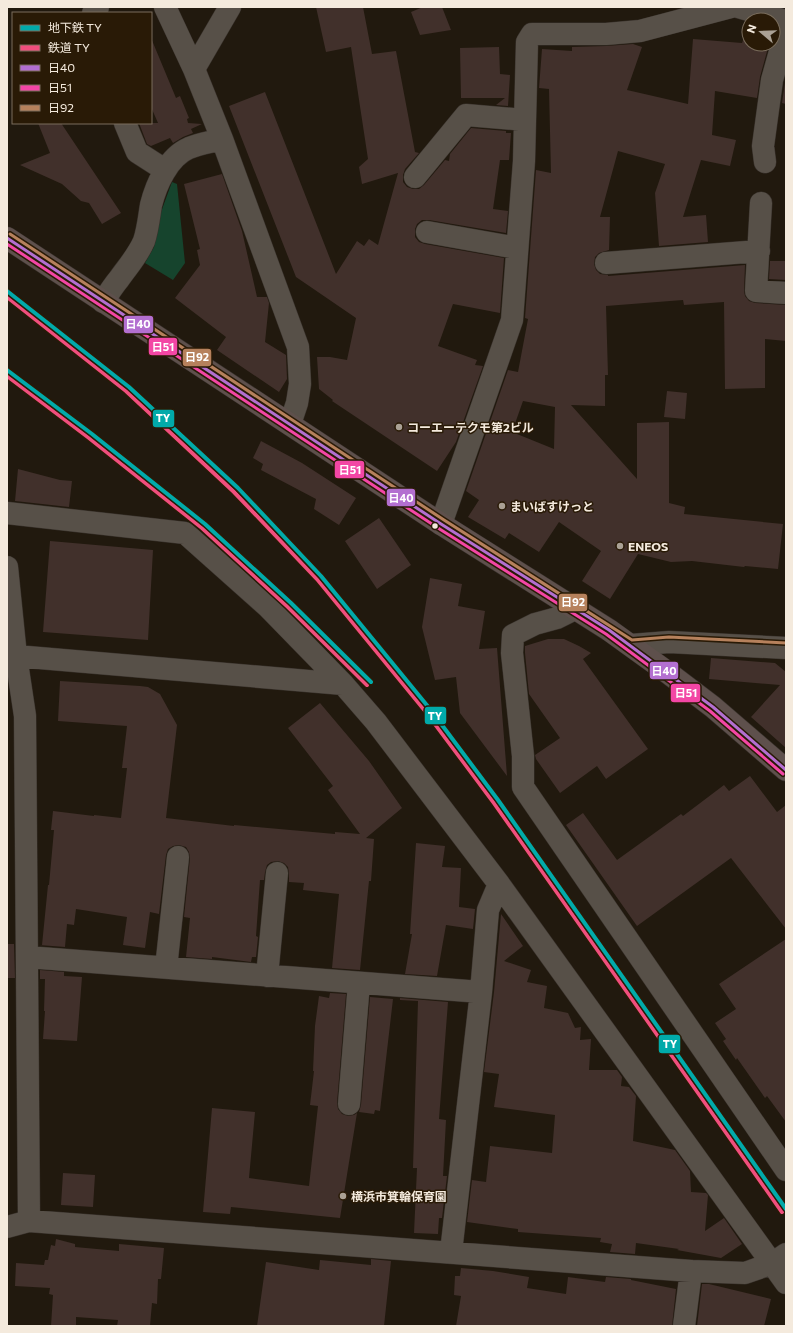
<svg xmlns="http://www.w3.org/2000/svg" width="793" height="1333" viewBox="0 0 793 1333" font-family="Commissioner,'Noto Sans JP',sans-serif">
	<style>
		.green { fill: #16442d }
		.building { fill: #41302b; fill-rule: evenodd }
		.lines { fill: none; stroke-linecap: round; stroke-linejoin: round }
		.minor-casing { stroke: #39322c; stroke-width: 23 }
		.major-casing { stroke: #39322c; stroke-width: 23 }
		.minor { stroke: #575048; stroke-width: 22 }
		.major { stroke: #5e504c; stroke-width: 22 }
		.bus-1-casing { stroke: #291a06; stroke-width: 6 }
		.bus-2-casing { stroke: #291a06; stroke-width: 6 }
		.bus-3-casing { stroke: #291a06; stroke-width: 6 }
		.bus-1 { stroke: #b36fd0; stroke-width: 3 }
		.bus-2 { stroke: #f346a5; stroke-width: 3 }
		.bus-3 { stroke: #b6815c; stroke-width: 3 }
		.rail-1-casing { stroke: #291a06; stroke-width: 7 }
		.rail-1 { stroke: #f04e7d; stroke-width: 4 }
		.metro-1-casing { stroke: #291a06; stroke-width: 7 }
		.metro-1 { stroke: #01aaaa; stroke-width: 4 }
		.poi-dot { fill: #aaa195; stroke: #291a06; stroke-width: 1.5 }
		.bus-dot { fill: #f4eadd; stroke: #291a06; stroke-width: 1.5 }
		.labels { text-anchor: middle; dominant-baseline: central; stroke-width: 3; stroke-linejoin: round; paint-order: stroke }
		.poi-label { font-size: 12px; font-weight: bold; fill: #f4eadd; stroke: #291a06; text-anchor: start }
		.line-badge { stroke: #291a06; stroke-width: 1.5 }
		.badge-label { font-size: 11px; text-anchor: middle; font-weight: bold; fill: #fff }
	</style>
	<rect width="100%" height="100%" fill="#21190e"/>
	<path class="green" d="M172,182L177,184L185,263L173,280L145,263L154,247L161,212Z"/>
	<path class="building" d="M316,7H363L372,54L396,51L415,152L419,153L405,169L403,175V182L407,187L413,189H419L424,185L445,160L449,161L450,154L471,128L506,131V133H511L509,160H500L493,209L508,211L506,233L429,220H422L417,224L415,229V237L419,242L425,244L504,258L500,313L453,304L438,346L477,360L475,365L483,366L456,442L437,471L332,401L333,400L319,389L317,357H330L347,360L356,318L296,277L229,106L265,92L336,274L357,241L364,246L369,239L378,245L398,173L362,184L359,167L368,159L351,47L326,52Z
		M423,7H442L451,30L420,35L411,12Z
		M749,25V44H769L760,77L757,98L715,91L712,135L736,140L730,166L701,160L683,217L706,215L708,242L659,246L655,193L665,164L618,151L600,217H610L609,250L599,253L595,257L594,264L596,270L600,274L608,275V276L745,265L744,291L745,296L749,301L755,303L786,305V341L765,339V388L725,389L724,302L684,305L683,300L606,306L608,375H605V406L571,405L637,479V423L669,422V503L685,507L684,514L783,524L778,569L745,566L744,567L692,561L671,562L638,554L610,599L582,581L601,551L559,522L539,552L509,533L505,539L468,517L479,500L466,491L508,370L518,372L528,319L525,318L536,170L551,173L549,89L539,88L542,49L572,51V47L606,46L633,44L642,47L627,90L688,104L693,39L742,43ZM523,401L555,407L554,449L512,432Z
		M151,38L176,98L180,96L189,118L187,119L188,123L202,124L191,129L193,133L183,137L173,143L170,138L151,146L147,144L139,123H158L151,107Z
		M499,47L500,74L510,75L508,106L496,105L505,98H461L460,48Z
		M786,76V104L782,103Z
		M38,123H61L121,213L102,224L89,203L81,201L62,184L20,165L50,153Z
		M222,174L242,231L257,297H267L269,303L265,342L286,355L287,379L279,392L217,350L226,337L175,298L200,265L197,250L200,249L184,184Z
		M770,261H786V280L769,279Z
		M667,391L687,393L685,419L664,417Z
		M261,441L302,463L356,498L339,525L314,509L316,499L261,470L263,464L253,458Z
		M18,469L60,480L72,481L69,507L15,501Z
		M379,518L411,565L377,589L345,541Z
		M50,541L153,550L148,640L43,632Z
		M430,578L462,584L458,606L485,611L479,649L497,648L507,776L460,713L456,677L435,680L422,627Z
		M548,639H564L579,646L591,653L583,659L648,749L606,779L597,766L560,793L536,759L535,755L560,738L529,694L525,653V646Z
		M711,658L775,663L786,672V748L751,717L780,685L709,679Z
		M60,681L140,686L148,687L160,694L177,725L166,818L234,826V825L335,834V832L360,834L328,790L333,786L288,728L320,703L369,761L402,808L366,838L374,839L371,881H369L360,970L332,968L339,894L303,890L304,883L289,882V874L288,867L284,863L278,861L271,862L267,865L265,872L264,880H260L256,936L258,937L256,957H252L251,962L212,957V959L186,957L190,918L184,917L190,858L189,852L186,847L179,845L173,846L168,849L166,855L159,914L150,912L145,948L123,945L127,917L76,909L74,925L67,924L65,947L39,945H42L48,885H49L54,830H51L53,811L94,816V815L121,818L127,768H122L127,726L58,721Z
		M750,776L777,812L786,805V929L731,858L637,926L566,825L583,813L617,860L681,814L683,816L724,785L729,791Z
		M416,843L445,846L442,867L461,868L459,907L475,909L473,929L446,925L437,976L405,974L412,934H410Z
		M501,914L523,946L504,961L531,970L527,982L547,986L544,1008L568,1013L575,1028L581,1027L580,1040L591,1039L589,1070H617L622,1077L621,1086L629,1087L636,1096L633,1141L675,1150L690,1171L691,1192L706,1193L708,1195L705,1231L724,1218L742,1244L721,1258L677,1250L679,1249L636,1243L635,1254L610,1252L612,1244L600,1242L601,1238L518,1232V1229L467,1222L472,1180L486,1182L490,1146L552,1153L555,1115L494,1107L499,1074L484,1072L494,992Z
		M786,939V1122L767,1096L765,1098L737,1058L736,1060L723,1041L726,1039L715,1023L736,1009L719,984Z
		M7,944H14L15,978H7Z
		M40,970L64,972V976L82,977L77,1041L43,1039L45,1011H44L45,979H40Z
		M330,993L346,994L337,1103L338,1109L342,1114L348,1116L354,1115L357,1113L340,1218L231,1207L230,1214L203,1212L212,1108L255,1112L249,1178L309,1186L318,1106L310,1105L314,1071H313L315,1026L319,996L329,998Z
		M370,997L393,999L380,1111L375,1110L374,1114L359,1112L361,1105Z
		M400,998L448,1002L439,1119L446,1120L443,1176H447L442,1218H439L438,1234L414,1233L417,1168H413L418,1001L400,1000Z
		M63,1173L95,1175L93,1207L61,1205Z
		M56,1239L75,1244V1247L119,1251V1244L164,1248L161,1279H158L157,1304L152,1303L150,1326H117L118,1320L76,1317V1326H51L53,1295L49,1294L50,1288L15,1286L16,1263L44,1265L45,1260H48L51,1245L55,1246Z
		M371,1259L391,1261L384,1326H257L266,1262L319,1270L320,1260L371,1265Z
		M461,1268L493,1271L529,1277L527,1288L566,1294L568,1277L605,1282L606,1277L631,1279V1280L676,1289L672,1326H456L461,1296L454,1295L455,1276H460Z
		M702,1284H709L771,1299L764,1326H697Z"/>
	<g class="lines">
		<g class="minor-casing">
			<path id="minor" d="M165,7L194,69L222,139L298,347L300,384L297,403L290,424
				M738,7L786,21
				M93,13L98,7
				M194,69L230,7
				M125,123L137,152L165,170
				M765,162L763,146L772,80L786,30
				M415,177L466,115L525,120
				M761,203L756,291L786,293
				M427,232L517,248
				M606,263L759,251
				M103,302C108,294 113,286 119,279C128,266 137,257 144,241C148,229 149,217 151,205C156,185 168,157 189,148C199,144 211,142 222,139
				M7,513L185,533L268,607L343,684L376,722L499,884L786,1283
				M441,524L512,320L524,161L527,42L532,34H606L640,31L731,7
				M7,567L16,656L25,716L29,1221L691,1271L745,1273L773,1263L786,1254
				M575,609L557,618L535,624L513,635L512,653L523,756V787L786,1170
				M631,645L669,642L786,648
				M16,656L343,684
				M27,957L481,992L451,1252
				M166,968L178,857
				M267,976L277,873
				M481,992L488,910L499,884
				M349,1104L359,983
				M7,1227L29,1221
				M684,1326L691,1271"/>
		</g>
		<g class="major-casing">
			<path id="major" d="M7,238L441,524L609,630L663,669L713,707L786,770"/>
		</g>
		<use href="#minor" class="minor"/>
		<use href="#major" class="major"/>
		<g class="bus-1-casing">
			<path id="bus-1" d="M7,238L441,524L609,630L713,707L786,770"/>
		</g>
		<g class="bus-2-casing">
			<path id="bus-2" d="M7,244L438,528L606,634L710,711L783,774"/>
		</g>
		<g class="bus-3-casing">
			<path id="bus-3" d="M10,234L444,520L632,640L669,637L786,643"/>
		</g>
		<use href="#bus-1" class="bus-1"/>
		<use href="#bus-2" class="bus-2"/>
		<use href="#bus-3" class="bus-3"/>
		<g class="rail-1-casing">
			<path id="rail-1" d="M7,297L126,391L234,492L317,579L426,712L494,803L782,1212
				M7,376L89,438L202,528L288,607L367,685"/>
		</g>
		<use href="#rail-1" class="rail-1"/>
		<g class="metro-1-casing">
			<path id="metro-1" d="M7,291L129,387L238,488L321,576L430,709L498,800L786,1209
				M7,370L92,434L205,524L291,603L371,682"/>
		</g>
		<use href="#metro-1" class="metro-1"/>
	</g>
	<g class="poi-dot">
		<circle cx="399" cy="427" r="4"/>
		<circle cx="502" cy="506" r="4"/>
		<circle cx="620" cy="546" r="4"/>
		<circle cx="343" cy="1196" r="4"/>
	</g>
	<circle class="bus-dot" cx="435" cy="526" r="3.5"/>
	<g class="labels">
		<g class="poi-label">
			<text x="407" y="427">コーエーテクモ第2ビル</text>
			<text x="510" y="506">まいばすけっと</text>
			<text x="628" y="546">ENEOS</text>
			<text x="351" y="1196">横浜市箕輪保育園</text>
		</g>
	</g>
	<g class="line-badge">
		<rect x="123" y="315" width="31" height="19" rx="4" fill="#b36fd0"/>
		<rect x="148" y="337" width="30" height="19" rx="4" fill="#f346a5"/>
		<rect x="182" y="348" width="30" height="19" rx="4" fill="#b6815c"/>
		<rect x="152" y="409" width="23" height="19" rx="4" fill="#01aaaa"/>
		<rect x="334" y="460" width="31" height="19" rx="4" fill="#f346a5"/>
		<rect x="386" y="488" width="30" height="19" rx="4" fill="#b36fd0"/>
		<rect x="558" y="593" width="30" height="19" rx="4" fill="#b6815c"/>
		<rect x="649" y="661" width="30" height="19" rx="4" fill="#b36fd0"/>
		<rect x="670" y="683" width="31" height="20" rx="4" fill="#f346a5"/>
		<rect x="424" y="706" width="23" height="19" rx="4" fill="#01aaaa"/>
		<rect x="658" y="1034" width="23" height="20" rx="4" fill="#01aaaa"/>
	</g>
	<g class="badge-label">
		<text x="138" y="328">日40</text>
		<text x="163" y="351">日51</text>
		<text x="197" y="361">日92</text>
		<text x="163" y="422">TY</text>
		<text x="350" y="474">日51</text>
		<text x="401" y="502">日40</text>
		<text x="573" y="606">日92</text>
		<text x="664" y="675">日40</text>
		<text x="686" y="697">日51</text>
		<text x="435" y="720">TY</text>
		<text x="670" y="1048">TY</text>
	</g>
	<rect width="793" height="1333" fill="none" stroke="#f4eadd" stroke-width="16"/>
	<rect x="12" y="12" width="140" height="112" fill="#291a06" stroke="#7a6d5c"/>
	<rect x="20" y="25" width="20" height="6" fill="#01aaaa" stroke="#7a6d5c"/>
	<text x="48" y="32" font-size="12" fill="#f4eadd">地下鉄 TY</text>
	<rect x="20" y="45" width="20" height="6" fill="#f04e7d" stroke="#7a6d5c"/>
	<text x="48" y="52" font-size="12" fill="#f4eadd">鉄道 TY</text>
	<rect x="20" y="65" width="20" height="6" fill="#b36fd0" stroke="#7a6d5c"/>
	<text x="48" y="72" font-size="12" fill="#f4eadd">日40</text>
	<rect x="20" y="85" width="20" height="6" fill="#f346a5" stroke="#7a6d5c"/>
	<text x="48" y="92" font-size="12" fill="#f4eadd">日51</text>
	<rect x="20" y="105" width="20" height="6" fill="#b6815c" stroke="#7a6d5c"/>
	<text x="48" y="112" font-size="12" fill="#f4eadd">日92</text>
	<g transform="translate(761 32) rotate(289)"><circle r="19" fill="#291a06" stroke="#7a6d5c"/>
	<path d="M0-3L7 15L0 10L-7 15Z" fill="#aaa195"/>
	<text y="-6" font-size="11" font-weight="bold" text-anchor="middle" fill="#f4eadd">N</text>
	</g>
</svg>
